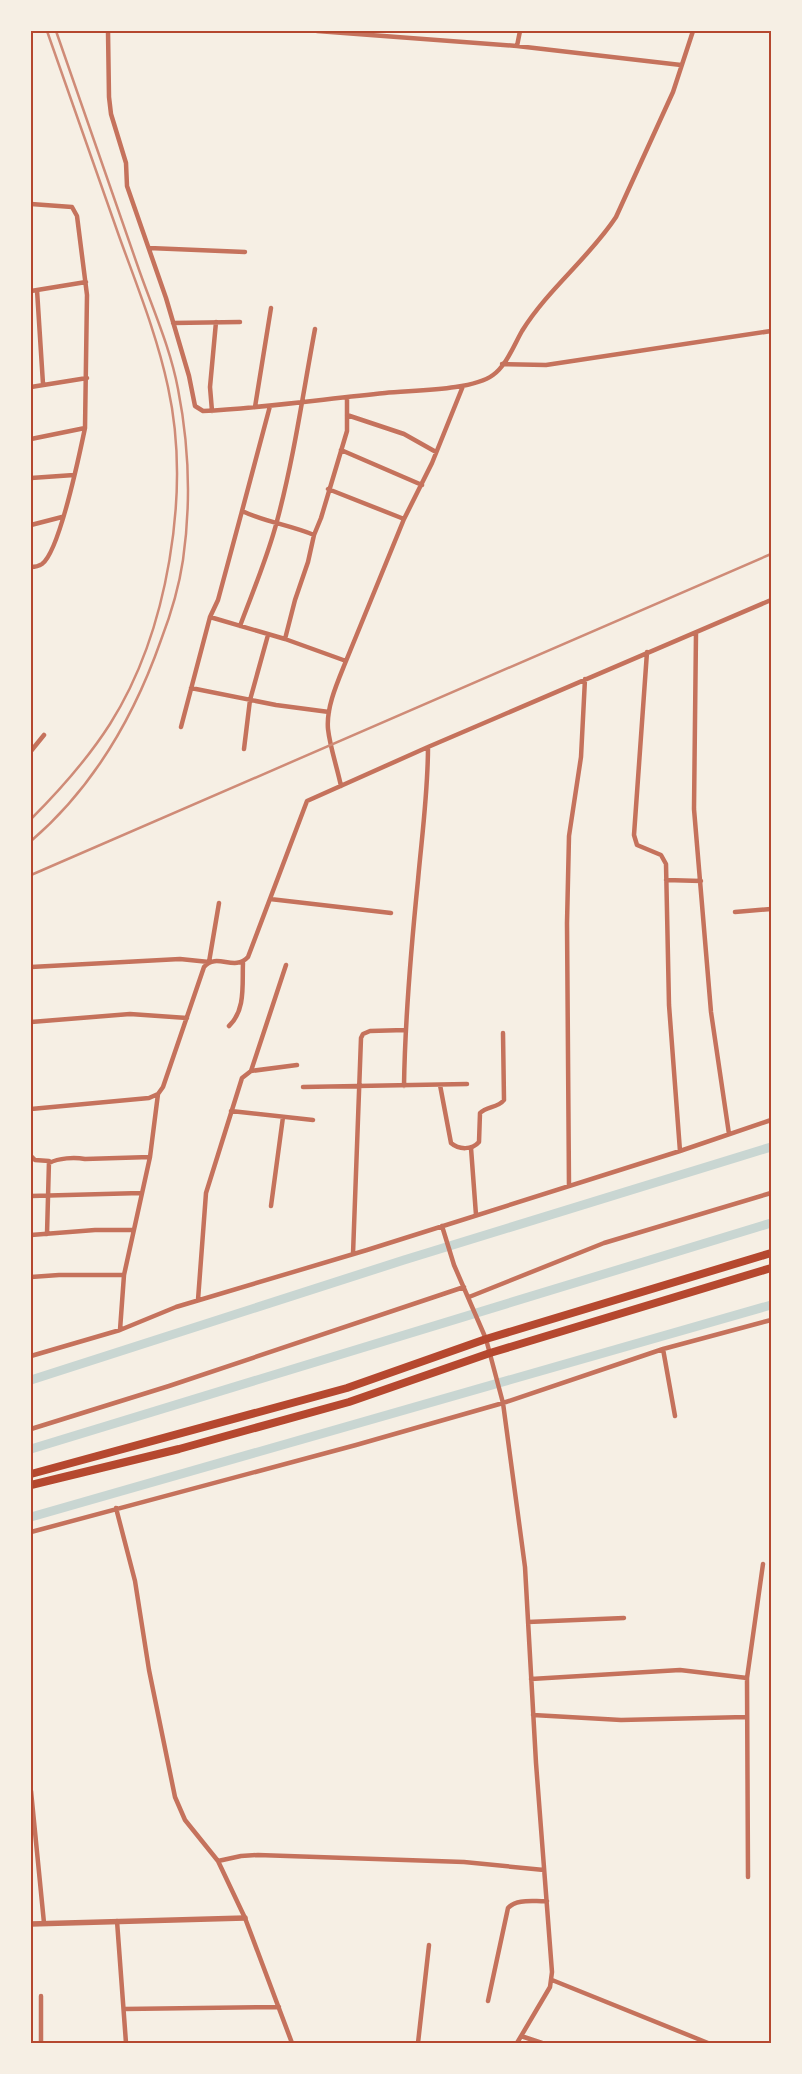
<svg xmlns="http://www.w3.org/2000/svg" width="802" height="2074" viewBox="0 0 802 2074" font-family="Mulish,sans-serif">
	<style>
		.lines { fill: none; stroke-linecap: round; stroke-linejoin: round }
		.canal { stroke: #c9d6d2; stroke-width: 9 }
		.minor { stroke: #c5725c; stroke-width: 4.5 }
		.tertiary { stroke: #c5725c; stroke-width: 5.5 }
		.primary { stroke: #b5482f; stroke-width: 8 }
		.rail { stroke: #cf8b77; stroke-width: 2.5 }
		.neatline { fill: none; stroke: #b5482f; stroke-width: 2 }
	</style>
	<rect width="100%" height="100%" fill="#f6efe4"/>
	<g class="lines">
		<path class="canal" d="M31,1380L404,1260L771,1147
			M31,1449L771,1223
			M31,1517L771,1305"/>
		<path class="minor" d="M108,31L109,97L111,114L126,163L127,186L166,298L189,376L195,406L203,411C264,408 324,399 385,393C412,390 471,391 493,375C506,366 514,345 522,331C548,289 589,258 616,217L673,92L693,31
			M317,31L517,46L681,65
			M517,46L520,31
			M31,204L72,207L77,216L87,295L85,428L31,439
			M149,248L245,252
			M37,290L43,384
			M31,291L86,282
			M173,323L240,322
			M502,364L546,365L771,331
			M31,387L87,378
			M255,407L271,308
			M212,411L210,387L216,322
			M347,415L404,434L436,452
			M341,450L422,485
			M31,478L74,475
			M328,489L404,519
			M242,511L270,406
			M31,525L62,517
			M31,567C35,567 39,566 42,564C59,552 80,452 85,428
			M240,626C253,591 268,556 277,521C294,458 303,393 315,329
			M696,633L694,809L711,1012L729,1134
			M285,639L210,617L218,600L242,511C265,522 290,525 314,535
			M647,652L634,835L637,845L661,855L666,864L669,1005L680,1151
			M346,661L404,519L432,463L463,386
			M191,688L276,705L329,712
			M181,727L210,617
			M244,749L250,700L268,635
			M31,751L44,735
			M341,786C337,767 330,747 328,729C326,707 338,681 346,661L285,639L295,600L308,562L314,535L321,518L347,431V397
			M666,880L701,881
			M270,899L391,913
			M735,912L771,909
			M31,967L180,959L209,962L219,903
			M31,1022L130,1014L187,1018
			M229,1026C246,1010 242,984 243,963
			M251,1071L286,965
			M440,1085L451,1143C459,1150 472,1150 479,1142L480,1113C487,1106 498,1108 504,1100L503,1033
			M404,1086C405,1017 411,949 418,880C422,835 428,792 428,747
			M303,1087L467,1084
			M31,1109L149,1098L158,1094L163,1087L204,967C217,952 234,972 248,957L307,801L428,747L771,600
			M231,1111L313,1120
			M471,1148L476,1215
			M31,1156L35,1160L49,1161L47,1234
			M49,1163C59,1158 74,1157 85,1159L150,1157
			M569,1186L567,923L569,836L581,757L585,679
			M31,1196L141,1193
			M271,1206L283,1117
			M442,1226L454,1265L486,1339L503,1403L525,1567L536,1763L552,1972L550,1987L517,2043
			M31,1235L95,1230H134
			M353,1254L361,1038L363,1034L370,1031L405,1030
			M31,1277L59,1275H124
			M469,1297L604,1243L771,1193
			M198,1300L206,1193L242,1078L251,1071L297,1065
			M120,1330L124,1275L150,1157L158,1094
			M663,1349L675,1416
			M31,1356L120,1330L176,1307L367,1250L680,1151L771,1120
			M31,1429L169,1386L464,1287
			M116,1508L135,1581L149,1670L175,1797L185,1820L218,1861L245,1918L292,2043
			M31,1532L356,1445L503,1403L663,1349L771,1320
			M528,1622L624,1618
			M531,1679L680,1670L747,1678
			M533,1715L621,1720L746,1717
			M31,1791L44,1923
			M218,1861L241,1856L258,1855L464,1862L544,1870
			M748,1877L747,1678L763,1564
			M117,1921L126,2043
			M552,1980L708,2043
			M41,1996V2043
			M488,2001L508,1908C517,1898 535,1902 547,1901
			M124,2009L279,2007
			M521,2036L542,2043
			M418,2043L429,1945"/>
		<path class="tertiary" d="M31,1924L245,1918"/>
		<path class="primary" d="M31,1474L347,1388L486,1339L771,1253
			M31,1485L179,1449L349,1402L490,1353L771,1268"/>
		<path class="rail" d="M31,819C61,789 87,760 110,724C168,632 191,492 168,387C157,335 137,286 119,236C95,168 71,100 47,31
			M31,841C94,787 134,717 161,640C171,614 179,587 183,560C191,504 189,445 178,389C170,346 151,305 137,264C110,186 83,109 56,31
			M31,875L771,554"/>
	</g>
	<rect width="802" height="2074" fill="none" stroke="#f6efe4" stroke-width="65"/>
	<rect x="32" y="32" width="738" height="2010" class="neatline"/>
</svg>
